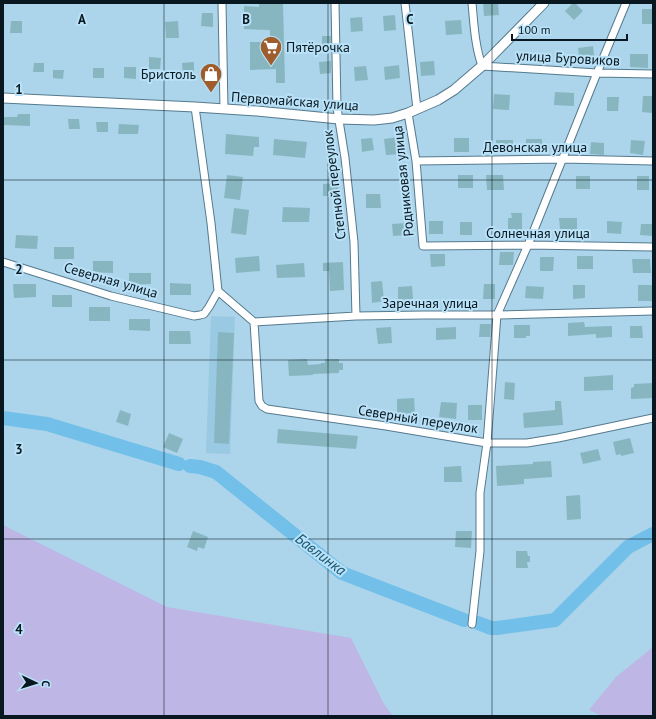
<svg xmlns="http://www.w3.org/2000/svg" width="656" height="719" viewBox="0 0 656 719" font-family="'PT Sans',sans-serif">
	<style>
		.built { fill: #9ac9e3 }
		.green { fill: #beb6e4 }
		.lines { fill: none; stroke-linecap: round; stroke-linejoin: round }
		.river { stroke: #72c0e9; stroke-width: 14 }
		.building { fill: #87b6c0 }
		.minor-casing { stroke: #557a8e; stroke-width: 9 }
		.tertiary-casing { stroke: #557a8e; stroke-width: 11 }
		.minor { stroke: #fff; stroke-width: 7 }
		.tertiary { stroke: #fff; stroke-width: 9 }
		.grid { fill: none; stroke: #091820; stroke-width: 1; stroke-opacity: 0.55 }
		.labels { text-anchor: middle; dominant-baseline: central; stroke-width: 4; stroke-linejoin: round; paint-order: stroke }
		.poi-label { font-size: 14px; fill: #091820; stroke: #b9e1f7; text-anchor: start }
		.street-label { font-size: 14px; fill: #091820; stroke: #b9e1f7 }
		.water-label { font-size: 15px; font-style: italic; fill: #16536f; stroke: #b9e1f7 }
		.grid-label { font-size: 13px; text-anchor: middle; font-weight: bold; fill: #091820; stroke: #b9e1f7; stroke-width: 4; stroke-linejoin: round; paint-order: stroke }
	</style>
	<rect width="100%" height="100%" fill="#acd4ea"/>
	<path class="built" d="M211,316L235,317L230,454L206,453Z"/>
	<path class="green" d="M3,525L167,607L351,638L384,704L393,716H3Z
		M653,647V716H602L589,710L616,677Z"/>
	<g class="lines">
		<path class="river" d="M3,418L47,424L179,464
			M190,466L200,467L216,472L342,573L464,620
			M478,623L491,628H497L555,620L628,547L653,534"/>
	</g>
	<path class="building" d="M483,3H498L499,15L484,16Z
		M573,3H575L583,11L574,20L565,11Z
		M259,4H283L285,83H276V69L250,70V42H270V30L244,29V6L259,7Z
		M642,9H653V24H642Z
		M202,13H213V27L201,26Z
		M395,15L396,30L384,31L383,16Z
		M362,17L363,31L351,32L350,18Z
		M461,20L462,34L446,35L445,21Z
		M11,21H22V33H10Z
		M178,21L179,38H166L165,22Z
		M322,36H331V48H322Z
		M593,46L595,62L580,64L578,48Z
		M630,54H648V68L630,67Z
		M149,57L161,58L160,69H149Z
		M331,61V73L320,74L319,62Z
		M434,61L435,75L421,76L420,62Z
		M194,62V76H183L182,63Z
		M34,63H44V72H33Z
		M399,65L400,78L385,80L384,67Z
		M366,66L368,80L355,81L354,67Z
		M124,67H136V79L124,78Z
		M93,68H104V78H93Z
		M53,70H64L63,79L53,78Z
		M555,92L574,93V106L554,105Z
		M494,94L510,95L509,110L493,109Z
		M643,96H653V113L642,112Z
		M607,97H619L618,111H607Z
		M18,114H30V126L3,125V117H17Z
		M68,119H79L80,129H69Z
		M96,122H108V132H97Z
		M119,124L139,125L138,134H118Z
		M226,134L259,137V147H254L253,156L225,154Z
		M399,137L401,154L386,155L384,139Z
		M372,138L374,150L362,152L361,139Z
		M454,138H469V152H454Z
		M274,139L307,142L305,158L273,155Z
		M526,139H542V154H526Z
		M496,140H513V153H496Z
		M631,140L645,141L643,155L630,153Z
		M591,142L604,143V155L590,154Z
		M227,175L243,177L240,200L224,198Z
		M458,175H473V188H458Z
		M486,175H503L504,190H487Z
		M576,176H590V189H576Z
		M637,176H649V190H637Z
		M338,183L339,196H323V184Z
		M366,194H380L381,208H366Z
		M283,207L310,208L309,222H282Z
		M234,208L249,210L246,235L231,233Z
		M511,213H522V230H508V218H512Z
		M559,218H577V230H572V233H563V229H560Z
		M429,221H443V234H429Z
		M607,221L622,222L621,234L607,233Z
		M460,222H472V235H460Z
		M407,223L408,235L393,236L392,224Z
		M641,224H653V236L640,235Z
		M16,235L38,236L37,249L15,248Z
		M54,247H74V259H54Z
		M500,252H514L513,265H499Z
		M430,254H445V266L431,267Z
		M259,256L260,271L236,273L235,258Z
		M577,256H593V269H577Z
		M540,257H554L553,271H540Z
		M632,259H650L651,273H633Z
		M93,261H113V273L93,272Z
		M343,262L344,290L330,291L329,271H323V263Z
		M304,263L305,277L277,278L276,265Z
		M129,273H151V284L129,285Z
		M382,281L384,301L372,303L371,282Z
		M170,283L191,284V295H170Z
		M13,284H36V297L14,298Z
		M484,284H495V299H483Z
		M573,285H585V298L573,299Z
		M638,285H653V301H638Z
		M412,286L413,299L398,300V287Z
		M526,286L544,287L543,299L525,298Z
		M52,295H72V307H52Z
		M89,307H110V321H89Z
		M129,319H150V331L129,330Z
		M584,322L585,327L612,326V337L596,338V334L568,336V323Z
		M480,324H491L490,337H479Z
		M514,325H530V336H526V338H514Z
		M630,326H642L643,338H630Z
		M391,327L392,343L378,344L376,328Z
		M456,327V339L436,340V328Z
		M169,331H190L191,344H169Z
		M218,332L234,333L229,444L214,443Z
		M307,359L308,365L321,364V363H325V359H339V363H343V370H339V373L313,374V375L289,376L288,360Z
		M613,375V390L584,391V377Z
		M505,382L515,383L514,400L504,399Z
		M653,383V398L631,399V388L634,387V384Z
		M414,398L415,413L397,414V399Z
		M555,401H561L563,425L524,428L523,413L555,410Z
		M441,402L457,403L456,419L439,417Z
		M468,405H482V420H468Z
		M120,410L131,414L128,426L116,422Z
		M278,429L358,436L356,449L277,443Z
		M169,433L183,439L177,453L163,447Z
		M630,438L634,453L621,456V454L616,455L613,442Z
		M598,449L601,460L583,464L580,453Z
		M551,461L552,477L524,479V484L497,486L496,466L533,464V462Z
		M461,466L462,482H444V467Z
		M580,495L581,519L567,520L566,496Z
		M193,531L208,537L204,549L198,547L197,551L187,547Z
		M456,531H472L471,548L455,547Z
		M516,551H527L528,556H530V562H527L528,568H516Z"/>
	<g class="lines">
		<g class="minor-casing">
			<path id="minor" d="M222,3L224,109
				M335,3L337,108L345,158L354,242L356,316
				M405,3L417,109
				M472,3C474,25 475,46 482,66L597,73L653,74
				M408,113L416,161L423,246L528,245L653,247
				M416,161L562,159L653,161
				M3,262L111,296L194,316L200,315L204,314L209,307L218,291L211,223L195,107
				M218,291L254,322L356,316L424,315H497L653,311
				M254,322L259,401L262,406L267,409L386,426L487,443H527L558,438L653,418
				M472,624L480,551V493L487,443L497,315L528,245L597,73L626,3"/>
		</g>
		<g class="tertiary-casing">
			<path id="tertiary" d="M3,98L195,107L257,111L339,119L374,120L392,118L408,113L438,100L454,90L482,66L544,3"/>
		</g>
		<use href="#minor" class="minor"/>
		<use href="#tertiary" class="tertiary"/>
	</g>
	<path class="grid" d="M164,3V716M328,3V716M492,3V716M3,180H653M3,360H653M3,539H653"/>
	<defs>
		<g id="supermarket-pin" transform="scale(1.15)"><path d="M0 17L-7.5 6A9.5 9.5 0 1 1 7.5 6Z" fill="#9f5c2c" stroke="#b9e1f7"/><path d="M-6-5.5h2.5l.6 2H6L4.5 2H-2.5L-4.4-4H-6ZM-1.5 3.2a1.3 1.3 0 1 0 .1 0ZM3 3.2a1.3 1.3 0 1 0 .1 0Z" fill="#fff"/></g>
		<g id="shop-pin" transform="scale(1.15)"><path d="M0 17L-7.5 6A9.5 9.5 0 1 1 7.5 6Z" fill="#9f5c2c" stroke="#b9e1f7"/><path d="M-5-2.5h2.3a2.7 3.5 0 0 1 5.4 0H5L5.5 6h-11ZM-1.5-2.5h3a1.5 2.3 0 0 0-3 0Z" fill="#fff"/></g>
	</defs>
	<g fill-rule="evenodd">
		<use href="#supermarket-pin" x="271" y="47"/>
		<use href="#shop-pin" x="211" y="74"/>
	</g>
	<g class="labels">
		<g class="poi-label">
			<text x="286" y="47">Пятёрочка</text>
			<text x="196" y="74" text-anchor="end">Бристоль</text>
		</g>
		<g class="street-label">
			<text transform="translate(568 58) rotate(3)">улица Буровиков</text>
			<text transform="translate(295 101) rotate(4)">Первомайская улица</text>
			<text x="535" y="147">Девонская улица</text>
			<text transform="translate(403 181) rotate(-96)">Родниковая улица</text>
			<text transform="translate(334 185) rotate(-97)">Степной переулок</text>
			<text x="538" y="233">Солнечная улица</text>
			<text transform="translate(111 280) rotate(16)">Северная улица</text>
			<text x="430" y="303">Заречная улица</text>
			<text transform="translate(418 419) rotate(9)">Северный переулок</text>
		</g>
		<g class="water-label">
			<text transform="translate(321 554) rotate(37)">Бавлинка</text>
		</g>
	</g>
	<g class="grid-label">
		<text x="82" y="24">A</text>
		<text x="246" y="24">B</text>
		<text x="410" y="24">C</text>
		<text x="19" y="94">1</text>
		<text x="19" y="274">2</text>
		<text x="19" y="454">3</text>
		<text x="19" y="634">4</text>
	</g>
	<rect width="656" height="719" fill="none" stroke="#091820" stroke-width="8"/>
	<g transform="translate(36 683) rotate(94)" stroke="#b9e1f7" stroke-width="3" paint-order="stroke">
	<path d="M0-3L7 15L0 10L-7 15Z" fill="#091820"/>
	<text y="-6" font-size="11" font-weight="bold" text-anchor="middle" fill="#091820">С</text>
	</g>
	<path d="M512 34v6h115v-6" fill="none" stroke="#091820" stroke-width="2"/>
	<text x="518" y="34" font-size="12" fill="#091820" stroke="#b9e1f7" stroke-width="3" paint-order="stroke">100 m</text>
</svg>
